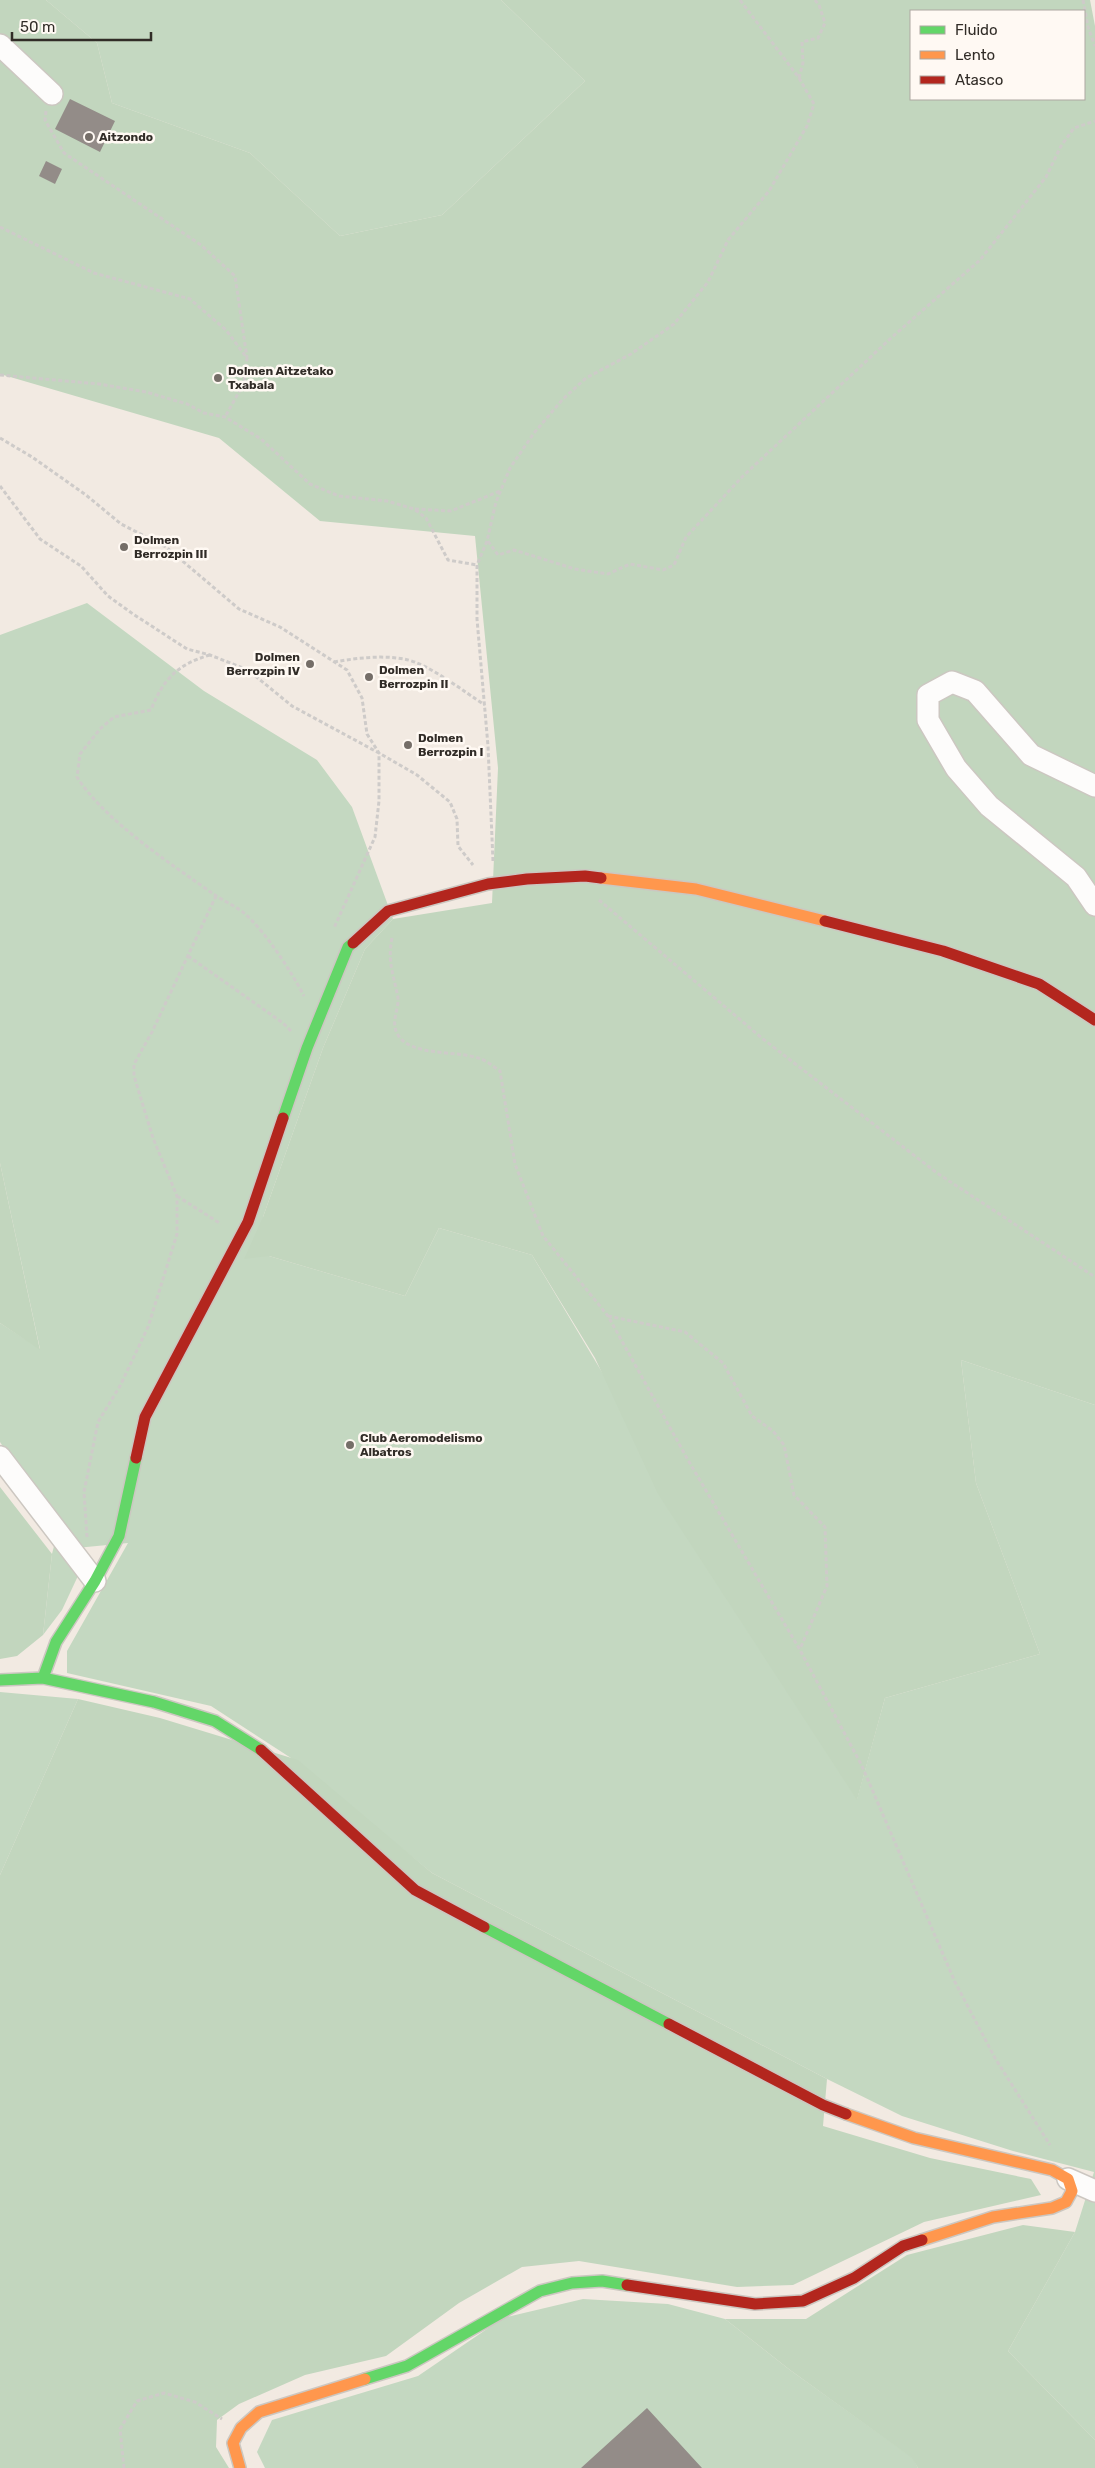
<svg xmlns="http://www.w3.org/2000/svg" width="1095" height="2468" viewBox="0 0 1095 2468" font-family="Rubik,sans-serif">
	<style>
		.green { fill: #c4d8c1 }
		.forest { fill: #c2d6be; fill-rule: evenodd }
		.building { fill: #938c88 }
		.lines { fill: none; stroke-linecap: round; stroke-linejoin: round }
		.street-casing { stroke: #ccc7c1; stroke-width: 24 }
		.fast-casing { stroke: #ccc7c1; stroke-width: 14 }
		.slow-casing { stroke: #ccc7c1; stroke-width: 14 }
		.jam-casing { stroke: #ccc7c1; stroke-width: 14 }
		.path { stroke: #cecbc9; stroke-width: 3; stroke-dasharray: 4 2.5; stroke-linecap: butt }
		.street { stroke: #fdfcfb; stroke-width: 21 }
		.fast { stroke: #63d668; stroke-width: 11 }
		.slow { stroke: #ff974d; stroke-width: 11 }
		.jam { stroke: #b3261e; stroke-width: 11 }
		.poi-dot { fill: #756e68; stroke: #fff9f3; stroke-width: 2 }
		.labels { text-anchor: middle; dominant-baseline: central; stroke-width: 5; stroke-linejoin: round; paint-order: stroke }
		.poi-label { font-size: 12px; font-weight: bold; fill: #312c27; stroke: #fff9f3; text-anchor: start }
	</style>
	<rect width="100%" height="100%" fill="#f2eae2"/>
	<path class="green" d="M46,0H501L585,81L442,215L340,236L250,153L112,103L97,43Z
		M87,603L204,691L317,760L352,807L393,919L365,949L323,1048L263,1217L269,1256L405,1296L439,1228L532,1255L857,1799L885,1698L1040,1654L976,1483L961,1360L1095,1405V2440L1008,2351L1075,2232L1094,2172L1013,2151L902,2116L827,2079L432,1873L291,1758L211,1706L67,1673V1651L128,1543L76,1548L77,1578L62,1610L43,1635L52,1554L60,1523L20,1473L0,1442V1323L40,1349L0,1163V635Z
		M0,1692L78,1699L0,1875Z
		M583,2299L668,2304L725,2319L790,2370L913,2458L918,2468H265L257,2452L272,2420L418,2376L503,2318Z"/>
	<path class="forest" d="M0,0H46L97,43L112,103L250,153L340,236L442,215L585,81L501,0H1090L1095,26V1405L961,1360L976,1483L1040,1654L885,1698L857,1800L658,1494L595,1358L532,1255L439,1228L405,1296L269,1256L244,1259L263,1217L323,1048L365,949L393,919L492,903L498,768L475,536L320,521L219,438L0,374ZM911,11H1084V99H911Z
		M0,1163L40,1350L0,1323Z
		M0,1487L52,1554L43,1635L17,1656L0,1659Z
		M78,1699L160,1718L298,1760L432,1873L827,2079L823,2126L930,2158L1031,2179L1041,2195L924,2222L793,2285L737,2287L579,2261L522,2267L459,2303L386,2356L305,2375L239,2404L217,2420L216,2447L229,2468H0V1875Z
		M1023,2225L1075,2232L1008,2351L1095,2440V2468H918L912,2458L790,2370L725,2319H806L907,2255Z"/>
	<path class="building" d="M70,99L115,121L100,152L55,129Z
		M46,161L62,169L55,184L39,176Z
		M647,2408L702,2468H581Z"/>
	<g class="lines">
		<g class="street-casing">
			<path id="street" d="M0,45L52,94
				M1095,786L1031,755L975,691L952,682L928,695V720L956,768L989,806L1076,877L1095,905
				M0,1457L95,1581
				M1068,2179L1095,2191"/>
		</g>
		<g class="fast-casing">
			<path id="fast" d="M283,1118L307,1048L348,947L353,943
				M43,1678L56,1642L95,1581L119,1536L136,1458
				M0,1680L43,1678L154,1702L215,1721L261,1750
				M484,1927L669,2024
				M365,2379L407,2366L540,2291L572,2283L602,2281L627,2285"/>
		</g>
		<g class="slow-casing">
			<path id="slow" d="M601,878L696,889L825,921
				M846,2114L914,2138L1052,2170L1068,2179L1072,2191L1066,2202L1052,2208L993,2217L922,2240
				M240,2468L233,2443L241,2428L259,2412L365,2379"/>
		</g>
		<g class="jam-casing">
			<path id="jam" d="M825,921L943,951L1039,984L1095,1020
				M353,943L388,911L488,884L527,879L585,876L601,878
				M136,1458L145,1417L248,1222L283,1118
				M261,1750L415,1890L484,1927
				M669,2024L823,2105L846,2114
				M627,2285L755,2304L803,2301L854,2278L903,2246L922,2240"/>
		</g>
		<path class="path" d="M1083,0L1088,27L1095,46
			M799,78L803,63L802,42L818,38L825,23L819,5L815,0
			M46,111L45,120L64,153L201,245L235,276L247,358
			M0,227L94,273L190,299L226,330L247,358L244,383L225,417
			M0,375L99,384L146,392L187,404L204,413L225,417L261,439L310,484L339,496L387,501L414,509L426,518L448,560L477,565
			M0,438L32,457L86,495L121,524L166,547L239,609L280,627L347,670L362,698L367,734L379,753L417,775L450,802L457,819L458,846L473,865
			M0,486L40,539L81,566L108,596L133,614L187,649L210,655L248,670L292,706L379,753V801L375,837L334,928
			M415,509L451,511L500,491
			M488,541L498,555L514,550L575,569L608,574L630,564L663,570L674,565L686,537L742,477L891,338L980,260L1046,177L1061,146L1074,128L1095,121
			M210,655C178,664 163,679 151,710L114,717L100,729L80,754L77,777C104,820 172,865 215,895C224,901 235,906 244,913C265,931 291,971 304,996
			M334,662C357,658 381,655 404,659C428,663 464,692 485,705
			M493,861L488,746L477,619V565L487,541L496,502L510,468L534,433L563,399L586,378L631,354L674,324L708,282L728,240L769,191L807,126L814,104L799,78L740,0
			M599,900L763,1039L937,1173L1095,1277
			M392,938C387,963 394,975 398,998C399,1010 390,1022 398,1035C411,1057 460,1050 481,1059C487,1061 494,1067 500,1071L515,1164L543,1236L608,1316L688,1460L800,1650L862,1766L955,1982L995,2058L1050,2145
			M188,956L283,1023L291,1031
			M177,1196L221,1224
			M608,1316L685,1332L723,1363L752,1416L773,1431L784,1445L794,1495L825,1527L827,1586L800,1649
			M87,1537L84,1492L98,1422L120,1386L148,1327L177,1234V1196L153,1138L134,1076V1064L152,1032L216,896
			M124,2468L120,2429L137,2401L164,2393L195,2402L222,2419"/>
		<use href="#street" class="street"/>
		<use href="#fast" class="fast"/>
		<use href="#slow" class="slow"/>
		<use href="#jam" class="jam"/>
	</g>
	<g class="poi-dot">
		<circle cx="89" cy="137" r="5"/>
		<circle cx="218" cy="378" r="5"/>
		<circle cx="124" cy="547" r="5"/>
		<circle cx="310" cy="664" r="5"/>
		<circle cx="369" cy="677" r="5"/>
		<circle cx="408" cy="745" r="5"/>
		<circle cx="350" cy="1445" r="5"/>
	</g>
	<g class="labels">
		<g class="poi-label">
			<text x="99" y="137">Aitzondo</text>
			<text x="228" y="371">Dolmen Aitzetako<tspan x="228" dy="14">Txabala</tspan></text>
			<text x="134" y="540">Dolmen<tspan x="134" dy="14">Berrozpin III</tspan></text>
			<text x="300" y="657" text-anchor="end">Dolmen<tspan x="300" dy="14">Berrozpin IV</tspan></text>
			<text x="379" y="670">Dolmen<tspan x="379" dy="14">Berrozpin II</tspan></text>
			<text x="418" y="738">Dolmen<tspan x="418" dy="14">Berrozpin I</tspan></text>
			<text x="360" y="1438">Club Aeromodelismo<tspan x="360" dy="14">Albatros</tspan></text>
		</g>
	</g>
	<rect x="910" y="10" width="175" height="90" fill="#fff9f3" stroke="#ada7a1"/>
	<rect x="920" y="26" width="25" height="8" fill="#63d668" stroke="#ada7a1"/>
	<text x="955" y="35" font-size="15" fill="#312c27">Fluido</text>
	<rect x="920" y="51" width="25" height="8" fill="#ff974d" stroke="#ada7a1"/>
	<text x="955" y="60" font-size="15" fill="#312c27">Lento</text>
	<rect x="920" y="76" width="25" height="8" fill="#b3261e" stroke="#ada7a1"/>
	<text x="955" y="85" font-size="15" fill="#312c27">Atasco</text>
	<path d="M12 32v8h139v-8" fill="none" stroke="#312c27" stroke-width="2.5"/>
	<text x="20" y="32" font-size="15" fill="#312c27" stroke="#fff9f3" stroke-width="4" paint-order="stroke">50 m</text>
</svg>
